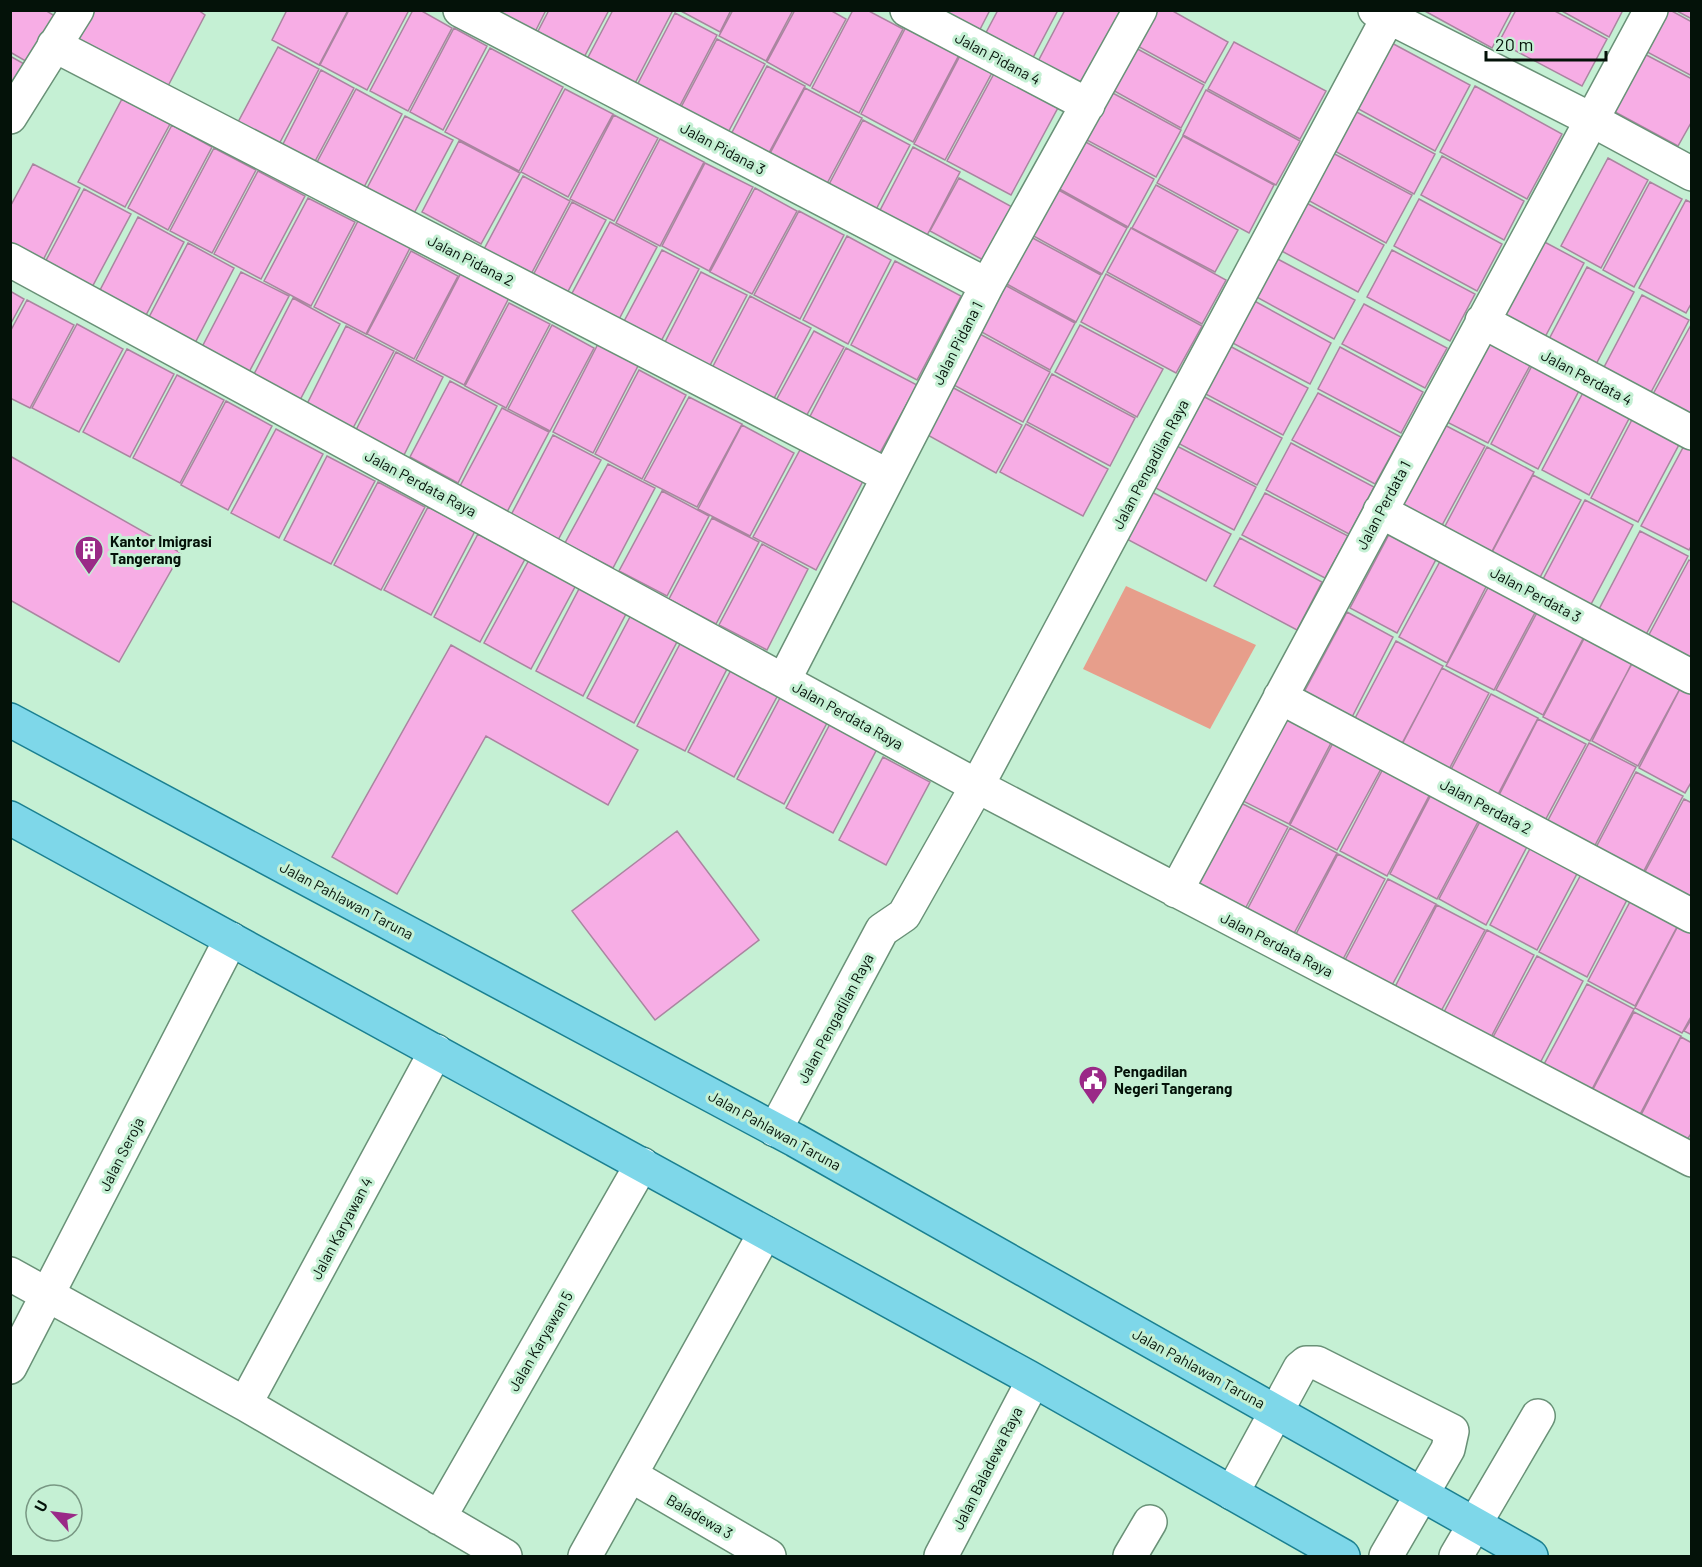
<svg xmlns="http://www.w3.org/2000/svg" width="1702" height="1567" viewBox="0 0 1702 1567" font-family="Barlow,sans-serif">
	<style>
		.green { fill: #e79e8b }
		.building { fill: #f7ade5; stroke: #aa85a0; stroke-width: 1.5 }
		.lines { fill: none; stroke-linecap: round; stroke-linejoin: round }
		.minor-casing { stroke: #699177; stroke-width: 36 }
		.major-casing { stroke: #1b8091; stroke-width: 36 }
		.minor { stroke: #fff; stroke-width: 33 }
		.major { stroke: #7ed7e9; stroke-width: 33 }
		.labels { text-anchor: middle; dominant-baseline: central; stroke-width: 6; stroke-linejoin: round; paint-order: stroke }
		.street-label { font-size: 15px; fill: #041209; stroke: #c5f0d4 }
		.poi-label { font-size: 15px; font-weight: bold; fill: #041209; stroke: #c5f0d4; text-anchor: start }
	</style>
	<rect width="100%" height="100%" fill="#c5f0d4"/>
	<path class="green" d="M1126,586L1256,645L1210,729L1083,669Z"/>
	<path class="building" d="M10,10H45L55,16L29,63L10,52Z
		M94,10H198L205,15L168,86L79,39Z
		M287,10H348L319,65L272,40Z
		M349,10H409L367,90L320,65Z
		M413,10H420L452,28L408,111L370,91Z
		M486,10H546L532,38Z
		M549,10H609L581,63L534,39Z
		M613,10H673L632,89L584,65Z
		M679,10H731L720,32Z
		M733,10H793L766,61L719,36Z
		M795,10H830L846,19L810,86L767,62Z
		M853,10H867L903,29L859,113L812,88Z
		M930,10H990L975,39Z
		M998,10H1058L1027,69L980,44Z
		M1065,10H1120L1125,13L1080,97L1033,71Z
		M1151,10H1171L1228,42L1205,83L1132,43Z
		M1423,10H1512L1492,48Z
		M1516,10H1553L1607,39L1582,86L1499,42Z
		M1560,10H1623L1609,37Z
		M1655,10H1670L1692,22V76L1636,46Z
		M1675,10H1692V19Z
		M675,13L717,35L676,113L634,91Z
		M907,25L960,53L913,142L861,114Z
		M454,28L487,46L443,130L410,112Z
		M717,39L765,64L725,138L678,113Z
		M1388,41L1470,85L1435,151L1353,106Z
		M1234,42L1326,91L1300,139L1208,89Z
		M1132,46L1204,85L1181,128L1109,88Z
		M278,47L319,69L278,146L237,124Z
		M490,48L563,87L519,171L445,132Z
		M1635,49L1692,79V121L1678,146L1604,106Z
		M962,52L994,69L945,160L914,144Z
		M10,56L26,65L10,91Z
		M767,66L805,86L765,160L728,140Z
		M321,70L354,88L313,165L281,148Z
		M996,70L1060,104L1011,195L947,161Z
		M1475,86L1562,134L1527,199L1440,152Z
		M805,88L862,118L823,191L766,161Z
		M356,89L402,114L362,191L315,166Z
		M565,89L613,114L568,197L521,172Z
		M1206,90L1300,141L1276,185L1183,135Z
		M1109,91L1181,130L1156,177L1083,138Z
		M122,99L170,124L125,207L78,182Z
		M1353,110L1435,154L1414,194L1331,149Z
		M614,115L658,138L614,221L570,199Z
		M405,116L453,140L412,217L365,192Z
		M863,120L910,145L872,217L825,192Z
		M172,125L212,147L168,230L128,208Z
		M1183,136L1274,185L1249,233L1157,183Z
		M660,139L704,162L660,246L616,223Z
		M1082,140L1154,179L1128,227L1056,187Z
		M459,141L520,173L481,244L422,212Z
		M913,147L960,172L923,243L876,218Z
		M214,148L256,170L212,253L170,231Z
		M1329,151L1412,195L1386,243L1304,198Z
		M1442,156L1524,201L1504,240L1421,195Z
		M1608,158L1648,180L1601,268L1561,246Z
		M705,163L753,187L709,271L662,246Z
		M33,164L80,188L40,266L10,250V207Z
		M258,171L305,196L261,279L214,254Z
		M523,176L570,201L529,278L482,253Z
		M959,178L1014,208L985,261L930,231Z
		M1650,182L1682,199L1634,287L1603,270Z
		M1156,185L1238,230L1215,272L1132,228Z
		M755,188L797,211L752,294L710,272Z
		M1055,188L1127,228L1102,274L1030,234Z
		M84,189L131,214L90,291L43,266Z
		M308,198L355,222L311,306L264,281Z
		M1419,199L1502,244L1477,291L1394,246Z
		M1301,200L1384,245L1358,292L1276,248Z
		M1686,200L1692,203V302L1686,313L1639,288Z
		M572,202L606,220L565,297L531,279Z
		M799,211L844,235L800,319L754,295Z
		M138,217L184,242L144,319L98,294Z
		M359,219L411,246L366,334L314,307Z
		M610,222L657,247L616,325L569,299Z
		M1131,228L1226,280L1202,324L1107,272Z
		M847,236L891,260L848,344L803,320Z
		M1029,236L1101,275L1076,322L1003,282Z
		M1537,238L1584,263L1544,339L1497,314Z
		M188,243L234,268L194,345L147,321Z
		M662,250L699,269L658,347L621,327Z
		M1392,250L1475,294L1450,341L1367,297Z
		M411,251L458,276L414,359L367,334Z
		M1272,256L1355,300L1334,339L1251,294Z
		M895,261L961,296L917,380L851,345Z
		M1587,267L1634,292L1594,368L1547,343Z
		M463,269L511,294L464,385L416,360Z
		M241,272L289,296L248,374L201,349Z
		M701,272L747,295L707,371L662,348Z
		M1106,274L1202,326L1176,373L1081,322Z
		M1003,284L1075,323L1050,370L978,330Z
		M10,291L24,299L10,325Z
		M1642,295L1689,320L1649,396L1602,371Z
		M750,296L811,328L771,404L710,372Z
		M293,298L340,324L300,400L253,376Z
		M1249,298L1331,343L1310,384L1227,340Z
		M27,300L74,325L30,408L10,398V332Z
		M509,303L550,324L506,408L465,386Z
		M1364,304L1447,348L1425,388L1342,344Z
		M1692,323V417L1652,396Z
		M77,324L123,349L79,432L32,408Z
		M552,325L594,348L550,431L508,409Z
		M1080,325L1163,369L1137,417L1055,372Z
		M346,326L394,351L353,428L307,404Z
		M814,331L844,347L803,422L773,406Z
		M978,333L1050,372L1023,422L950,383Z
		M1485,335L1533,360L1488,443L1441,419Z
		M599,342L639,364L593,453L553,432Z
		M1226,344L1308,388L1283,435L1200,391Z
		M1340,347L1423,392L1401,433L1318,389Z
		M846,348L917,385L876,460L806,424Z
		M127,349L174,374L130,457L83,432Z
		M396,352L443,377L404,455L356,430Z
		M1535,360L1582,385L1538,469L1491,444Z
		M639,370L686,395L642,479L595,454Z
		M1052,374L1135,418L1110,466L1027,422Z
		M177,375L224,400L180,483L133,458Z
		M450,381L497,406L458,483L410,457Z
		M950,386L1022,425L996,473L924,433Z
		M1586,387L1633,411L1589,495L1542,470Z
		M1318,393L1401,437L1375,484L1292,440Z
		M1199,394L1282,438L1257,485L1174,441Z
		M689,397L742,424L697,507L644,480Z
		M226,401L272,426L228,510L181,485Z
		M502,408L549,432L507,512L459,488Z
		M1635,414L1682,439L1638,522L1591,498Z
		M1437,421L1485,446L1440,529L1393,504Z
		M1026,424L1108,469L1083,516L1000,472Z
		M742,425L794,453L750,536L698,509Z
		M276,429L323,454L279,538L231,513Z
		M553,435L601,460L558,540L511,515Z
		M1686,442L1692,445V545L1689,550L1641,526Z
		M1291,443L1374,487L1349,534L1266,490Z
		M1173,444L1256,487L1234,530L1152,486Z
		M1487,447L1534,472L1490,555L1443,530Z
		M801,448L863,481L816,570L753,537Z
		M10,456L181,553L119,662L10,600Z
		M327,456L375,481L331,564L284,540Z
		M608,464L655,488L613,568L565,543Z
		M1533,475L1581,500L1537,583L1489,558Z
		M378,482L425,507L381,590L334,565Z
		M1148,490L1231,534L1206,581L1123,537Z
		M662,491L709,516L667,596L619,571Z
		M1265,493L1348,536L1325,578L1242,535Z
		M1585,500L1633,525L1589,608L1541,583Z
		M428,507L475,531L431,615L384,590Z
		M712,518L759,542L716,624L669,599Z
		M1394,525L1441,550L1397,633L1350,608Z
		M1640,531L1688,556L1643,640L1596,615Z
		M478,534L525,559L480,642L434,617Z
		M1240,538L1322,582L1297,630L1214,586Z
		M762,544L808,569L767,650L719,625Z
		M1444,554L1490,579L1447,663L1399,637Z
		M529,560L576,585L531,669L484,643Z
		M1689,560L1692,562V669L1644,644Z
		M1491,582L1538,607L1494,690L1446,666Z
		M580,587L627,612L583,696L536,671Z
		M1540,607L1587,631L1543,715L1496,690Z
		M1347,612L1393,637L1350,721L1302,696Z
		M631,615L678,640L634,723L587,698Z
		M1587,633L1635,658L1590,741L1543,717Z
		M1396,641L1443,666L1399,749L1352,724Z
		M681,642L728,667L685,751L637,726Z
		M451,645L638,750L608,805L486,736L397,894L332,857Z
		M1635,657L1683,683L1638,766L1592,741Z
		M732,668L779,693L734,777L688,752Z
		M1442,668L1489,693L1445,777L1398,752Z
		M1682,685L1692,690V781L1685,793L1639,768Z
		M1491,694L1538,718L1494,802L1447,777Z
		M781,696L828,721L784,804L737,779Z
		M1286,716L1332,741L1289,824L1241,800Z
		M1538,719L1586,744L1541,828L1495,803Z
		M830,724L877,749L833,833L786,808Z
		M1334,741L1382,767L1337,850L1290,825Z
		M1589,743L1636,767L1592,851L1545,826Z
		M883,757L930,782L886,865L839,840Z
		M1384,767L1431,792L1387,876L1340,851Z
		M1636,772L1683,796L1639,880L1592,855Z
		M1433,791L1481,816L1437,899L1390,874Z
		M1684,799L1692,803V898L1639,883Z
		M1241,803L1288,827L1244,911L1197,886Z
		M1483,816L1530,841L1486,925L1439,899Z
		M1290,828L1337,853L1292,937L1246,912Z
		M677,831L759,940L655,1020L572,911Z
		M1534,841L1581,866L1537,950L1490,925Z
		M1338,854L1385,879L1341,963L1294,938Z
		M1584,869L1630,894L1587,977L1539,952Z
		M1388,879L1436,904L1391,987L1344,962Z
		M1632,898L1679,923L1635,1006L1588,981Z
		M1437,905L1485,930L1440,1013L1394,989Z
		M1679,924L1692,931V1015L1682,1033L1635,1008Z
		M1487,930L1534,955L1490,1039L1443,1014Z
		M1537,956L1583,981L1539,1065L1492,1039Z
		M1587,984L1634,1009L1590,1093L1542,1068Z
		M1634,1012L1681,1036L1637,1120L1590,1095Z
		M1692,1018V1035L1684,1031Z
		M1681,1037L1692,1043V1132L1684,1145L1638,1121Z"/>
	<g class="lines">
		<g class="minor-casing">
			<path id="minor" d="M460,10L987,285
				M907,10L1088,105
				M1375,10L1592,120L1692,174
				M54,45L888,476
				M10,117L77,10
				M10,260L977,786L1692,1160
				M1482,321L1692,433
				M1380,511L1692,677
				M784,680L987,285L1140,10
				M1280,697L1692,916
				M1176,891L1651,10
				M775,1130L882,930L904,915L977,786L1392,10
				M10,1274L245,1404L505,1556
				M10,1367L231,939
				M245,1404L436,1051
				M632,1476L769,1556
				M1232,1493L1300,1368L1306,1363H1317L1452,1431L1448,1449L1386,1556
				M439,1518L642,1164
				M585,1556L765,1233
				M941,1556L1033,1381
				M1130,1556L1150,1522
				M1456,1556L1538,1416"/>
		</g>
		<g class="major-casing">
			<path id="major" d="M10,720L795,1140L1531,1556
				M10,818L1028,1377L1343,1556"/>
		</g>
		<use href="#minor" class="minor"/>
		<use href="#major" class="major"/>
	</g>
	<defs>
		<g id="building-pin" transform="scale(1.5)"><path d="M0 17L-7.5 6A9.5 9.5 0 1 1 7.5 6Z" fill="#9a2987" stroke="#c5f0d4"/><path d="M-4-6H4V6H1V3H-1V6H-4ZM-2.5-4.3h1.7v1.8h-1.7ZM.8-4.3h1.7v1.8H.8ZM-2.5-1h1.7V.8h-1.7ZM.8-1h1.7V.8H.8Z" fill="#fff"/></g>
		<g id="civic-pin" transform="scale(1.5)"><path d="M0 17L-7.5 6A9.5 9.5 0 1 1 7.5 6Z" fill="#9a2987" stroke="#c5f0d4"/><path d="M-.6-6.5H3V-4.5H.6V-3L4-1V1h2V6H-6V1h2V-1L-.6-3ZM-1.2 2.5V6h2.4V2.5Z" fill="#fff"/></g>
	</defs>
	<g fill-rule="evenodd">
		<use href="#building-pin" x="89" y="550"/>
		<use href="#civic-pin" x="1093" y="1080"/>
	</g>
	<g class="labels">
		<g class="street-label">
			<text transform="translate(998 58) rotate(28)">Jalan Pidana 4</text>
			<text transform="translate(723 148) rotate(28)">Jalan Pidana 3</text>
			<text transform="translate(471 260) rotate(27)">Jalan Pidana 2</text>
			<text transform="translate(957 343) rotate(-63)">Jalan Pidana 1</text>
			<text transform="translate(1587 377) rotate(28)">Jalan Perdata 4</text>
			<text transform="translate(1150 464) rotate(-62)">Jalan Pengadilan Raya</text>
			<text transform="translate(421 483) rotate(28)">Jalan Perdata Raya</text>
			<text transform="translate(1383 505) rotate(-62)">Jalan Perdata 1</text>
			<text transform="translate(1536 594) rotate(28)">Jalan Perdata 3</text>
			<text transform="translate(848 715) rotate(29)">Jalan Perdata Raya</text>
			<text transform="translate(1486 806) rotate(28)">Jalan Perdata 2</text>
			<text transform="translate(347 900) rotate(28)">Jalan Pahlawan Taruna</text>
			<text transform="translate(1277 944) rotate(27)">Jalan Perdata Raya</text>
			<text transform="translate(835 1018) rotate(-62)">Jalan Pengadilan Raya</text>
			<text transform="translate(775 1130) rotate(29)">Jalan Pahlawan Taruna</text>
			<text transform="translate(121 1154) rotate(-63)">Jalan Seroja</text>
			<text transform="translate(341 1228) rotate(-62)">Jalan Karyawan 4</text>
			<text transform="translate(540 1341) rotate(-60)">Jalan Karyawan 5</text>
			<text transform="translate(1199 1368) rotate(29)">Jalan Pahlawan Taruna</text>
			<text transform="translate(987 1468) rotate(-63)">Jalan Baladewa Raya</text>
			<text transform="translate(700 1516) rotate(30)">Baladewa 3</text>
		</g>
		<g class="poi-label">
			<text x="110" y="541">Kantor Imigrasi<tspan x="110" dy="17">Tangerang</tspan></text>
			<text x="1114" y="1071">Pengadilan<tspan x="1114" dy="17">Negeri Tangerang</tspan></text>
		</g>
	</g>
	<rect width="1702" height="1567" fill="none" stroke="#041209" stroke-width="24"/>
	<g transform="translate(54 1513) rotate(298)"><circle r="28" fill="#c5f0d4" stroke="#789783" stroke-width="1.5"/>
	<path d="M0-4.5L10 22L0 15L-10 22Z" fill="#9a2987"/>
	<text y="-9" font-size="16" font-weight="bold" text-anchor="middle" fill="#041209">U</text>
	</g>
	<path d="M1486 51v9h120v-9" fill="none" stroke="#041209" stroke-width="3"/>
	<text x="1495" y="51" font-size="18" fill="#041209" stroke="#c5f0d4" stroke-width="4.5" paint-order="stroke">20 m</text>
</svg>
